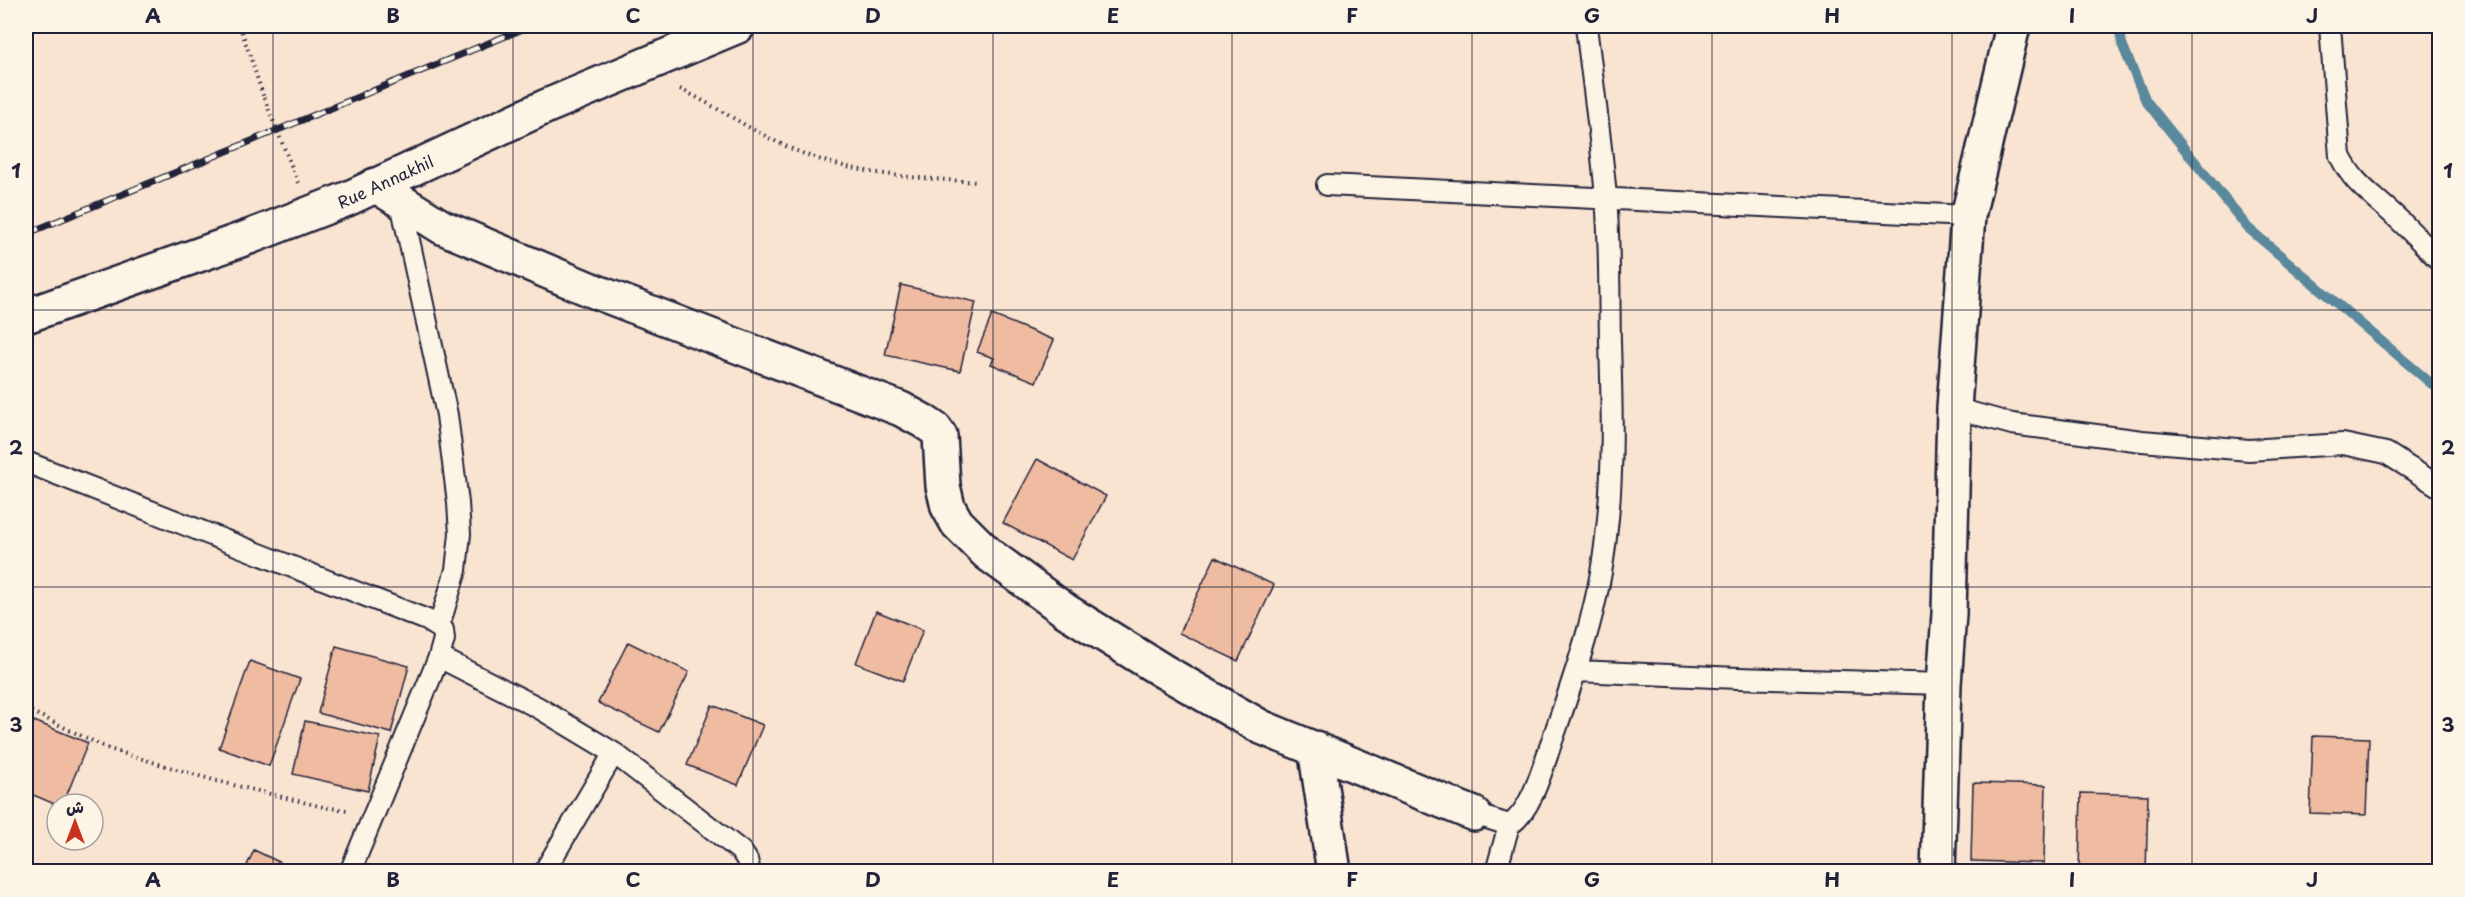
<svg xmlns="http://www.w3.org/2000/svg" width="2465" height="897" viewBox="0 0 2465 897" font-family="'Playpen Sans','Playpen Sans Arabic',sans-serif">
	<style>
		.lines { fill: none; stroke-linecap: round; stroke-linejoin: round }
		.stream { stroke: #5a889d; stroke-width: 10 }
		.building { fill: #efbba1; stroke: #22223b; stroke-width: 1.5 }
		.service-casing { stroke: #22223b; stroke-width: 24 }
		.minor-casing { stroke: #22223b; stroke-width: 38 }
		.tertiary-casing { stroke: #22223b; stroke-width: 38 }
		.path { stroke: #22223b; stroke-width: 4; stroke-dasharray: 1.5 4.5; stroke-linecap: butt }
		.service { stroke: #fcf5e5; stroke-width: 20 }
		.minor { stroke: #fcf5e5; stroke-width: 33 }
		.tertiary { stroke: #fcf5e5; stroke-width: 33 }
		.rail-casing { stroke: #22223b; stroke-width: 7 }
		.rail { stroke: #fcf5e5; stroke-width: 4.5; stroke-dasharray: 14; stroke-linecap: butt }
		.path-bridge { stroke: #22223b; stroke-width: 4; stroke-dasharray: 1.5 4.5; stroke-linecap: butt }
		.grid { fill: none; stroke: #22223b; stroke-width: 1.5; stroke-opacity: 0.55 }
		.labels { text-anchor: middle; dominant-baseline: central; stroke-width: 4.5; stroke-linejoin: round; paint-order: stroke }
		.street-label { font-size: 16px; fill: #22223b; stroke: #fcf5e5 }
		.neatline { fill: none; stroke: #22223b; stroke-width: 2 }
		.grid-label { font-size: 20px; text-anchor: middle; font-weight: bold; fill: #22223b }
	</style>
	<rect width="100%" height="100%" fill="#f8e4d1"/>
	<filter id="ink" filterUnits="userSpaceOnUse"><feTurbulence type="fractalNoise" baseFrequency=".0167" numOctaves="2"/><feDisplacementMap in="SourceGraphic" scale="12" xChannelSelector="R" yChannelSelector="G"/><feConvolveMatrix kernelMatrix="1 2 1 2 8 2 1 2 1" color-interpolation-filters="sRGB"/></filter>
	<g filter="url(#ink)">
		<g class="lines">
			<path class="stream" d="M2119,26L2122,44L2146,101L2248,228L2440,391"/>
		</g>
		<path class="building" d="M901,285L976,302L960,371L885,355Z
			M992,315L1054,340L1036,382L991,364L994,358L977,352Z
			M1037,459L1106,496L1072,560L1003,523Z
			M1215,557L1274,585L1238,661L1179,633Z
			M876,611L923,630L903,681L856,663Z
			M628,642L689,672L659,732L598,703Z
			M336,646L409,666L391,733L318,713Z
			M250,661L300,679L269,766L219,748Z
			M712,705L763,725L738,785L687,765Z
			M34,721L88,743L63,804L57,805L26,792V741Z
			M305,721L380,737L368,791L293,774Z
			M2313,736L2369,738L2366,815L2310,813Z
			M1973,783L2046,785L2044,863L1971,861Z
			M2081,793L2148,795L2146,872L2079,870Z
			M254,850L300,872H244Z"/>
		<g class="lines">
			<g class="service-casing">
				<path id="service" d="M2330,26L2340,156C2353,182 2366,190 2386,208C2405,224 2422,243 2440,261
					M1327,185L1968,216
					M401,203L447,415L458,503L460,534L456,570L439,626
					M1954,408L2012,424L2142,441L2249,450L2343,444L2386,453L2440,487
					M26,462L427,620L443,630L444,639L439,657L350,872
					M439,657L539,708L614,753L741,851L747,860L750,872
					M1577,671L1738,678L1944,684
					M1474,814L1509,825C1532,812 1544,763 1553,738C1576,672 1599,606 1606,537C1614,472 1612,407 1610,342C1609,294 1610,245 1606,197C1601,140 1593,83 1586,26
					M544,872L614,753
					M1496,872L1509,825"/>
			</g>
			<g class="minor-casing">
				<path id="minor" d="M375,185L442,227L589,289L901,409L923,421L935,429L940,436L943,486L948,507L957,523L988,554L1066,611L1163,671L1261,727L1474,814
					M1315,748L1334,872
					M1938,872L1944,684L1949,614L1954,408L1968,216L2013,26"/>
			</g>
			<g class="tertiary-casing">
				<g id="tertiary">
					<path id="s1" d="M26,316L249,237L347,199L547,106L738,26"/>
				</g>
			</g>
			<path class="path" d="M240,26L264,98
				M680,89C718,107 751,131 790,148C850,175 914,178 979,182
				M26,709L109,749L213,780L323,807L347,810"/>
			<use href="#service" class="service"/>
			<use href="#minor" class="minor"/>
			<use href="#tertiary" class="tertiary"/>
			<g class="rail-casing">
				<path id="rail" d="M26,234L530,26"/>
			</g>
			<use href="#rail" class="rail"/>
			<path class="path-bridge" d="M264,98L299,185"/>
		</g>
	</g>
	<path class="grid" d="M273,26V872M513,26V872M753,26V872M993,26V872M1232,26V872M1472,26V872M1712,26V872M1952,26V872M2192,26V872M26,310H2440M26,587H2440"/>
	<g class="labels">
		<g class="street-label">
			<text stroke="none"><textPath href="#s1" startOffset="384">Rue Annakhil</textPath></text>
		</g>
	</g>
	<rect width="2465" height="897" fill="none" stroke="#fcf5e5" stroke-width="66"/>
	<g transform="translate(75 822)"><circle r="28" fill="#fcf5e5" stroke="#a5a1a1" stroke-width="1.5"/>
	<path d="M0-4.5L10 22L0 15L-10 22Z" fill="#c8321e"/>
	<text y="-9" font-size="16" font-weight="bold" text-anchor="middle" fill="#22223b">ش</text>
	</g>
	<rect x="33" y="33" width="2399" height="831" class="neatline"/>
	<g class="grid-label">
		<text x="153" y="23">A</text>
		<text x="393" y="23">B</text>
		<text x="633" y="23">C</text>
		<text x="873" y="23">D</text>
		<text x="1113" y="23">E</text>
		<text x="1352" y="23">F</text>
		<text x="1592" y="23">G</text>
		<text x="1832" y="23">H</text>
		<text x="2072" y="23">I</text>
		<text x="2312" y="23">J</text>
		<text x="16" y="178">1</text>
		<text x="2448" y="178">1</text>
		<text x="16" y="455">2</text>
		<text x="2448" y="455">2</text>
		<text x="16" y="732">3</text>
		<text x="2448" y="732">3</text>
		<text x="153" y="887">A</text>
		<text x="393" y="887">B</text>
		<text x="633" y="887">C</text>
		<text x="873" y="887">D</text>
		<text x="1113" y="887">E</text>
		<text x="1352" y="887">F</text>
		<text x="1592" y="887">G</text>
		<text x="1832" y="887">H</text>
		<text x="2072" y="887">I</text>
		<text x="2312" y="887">J</text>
	</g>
</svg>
